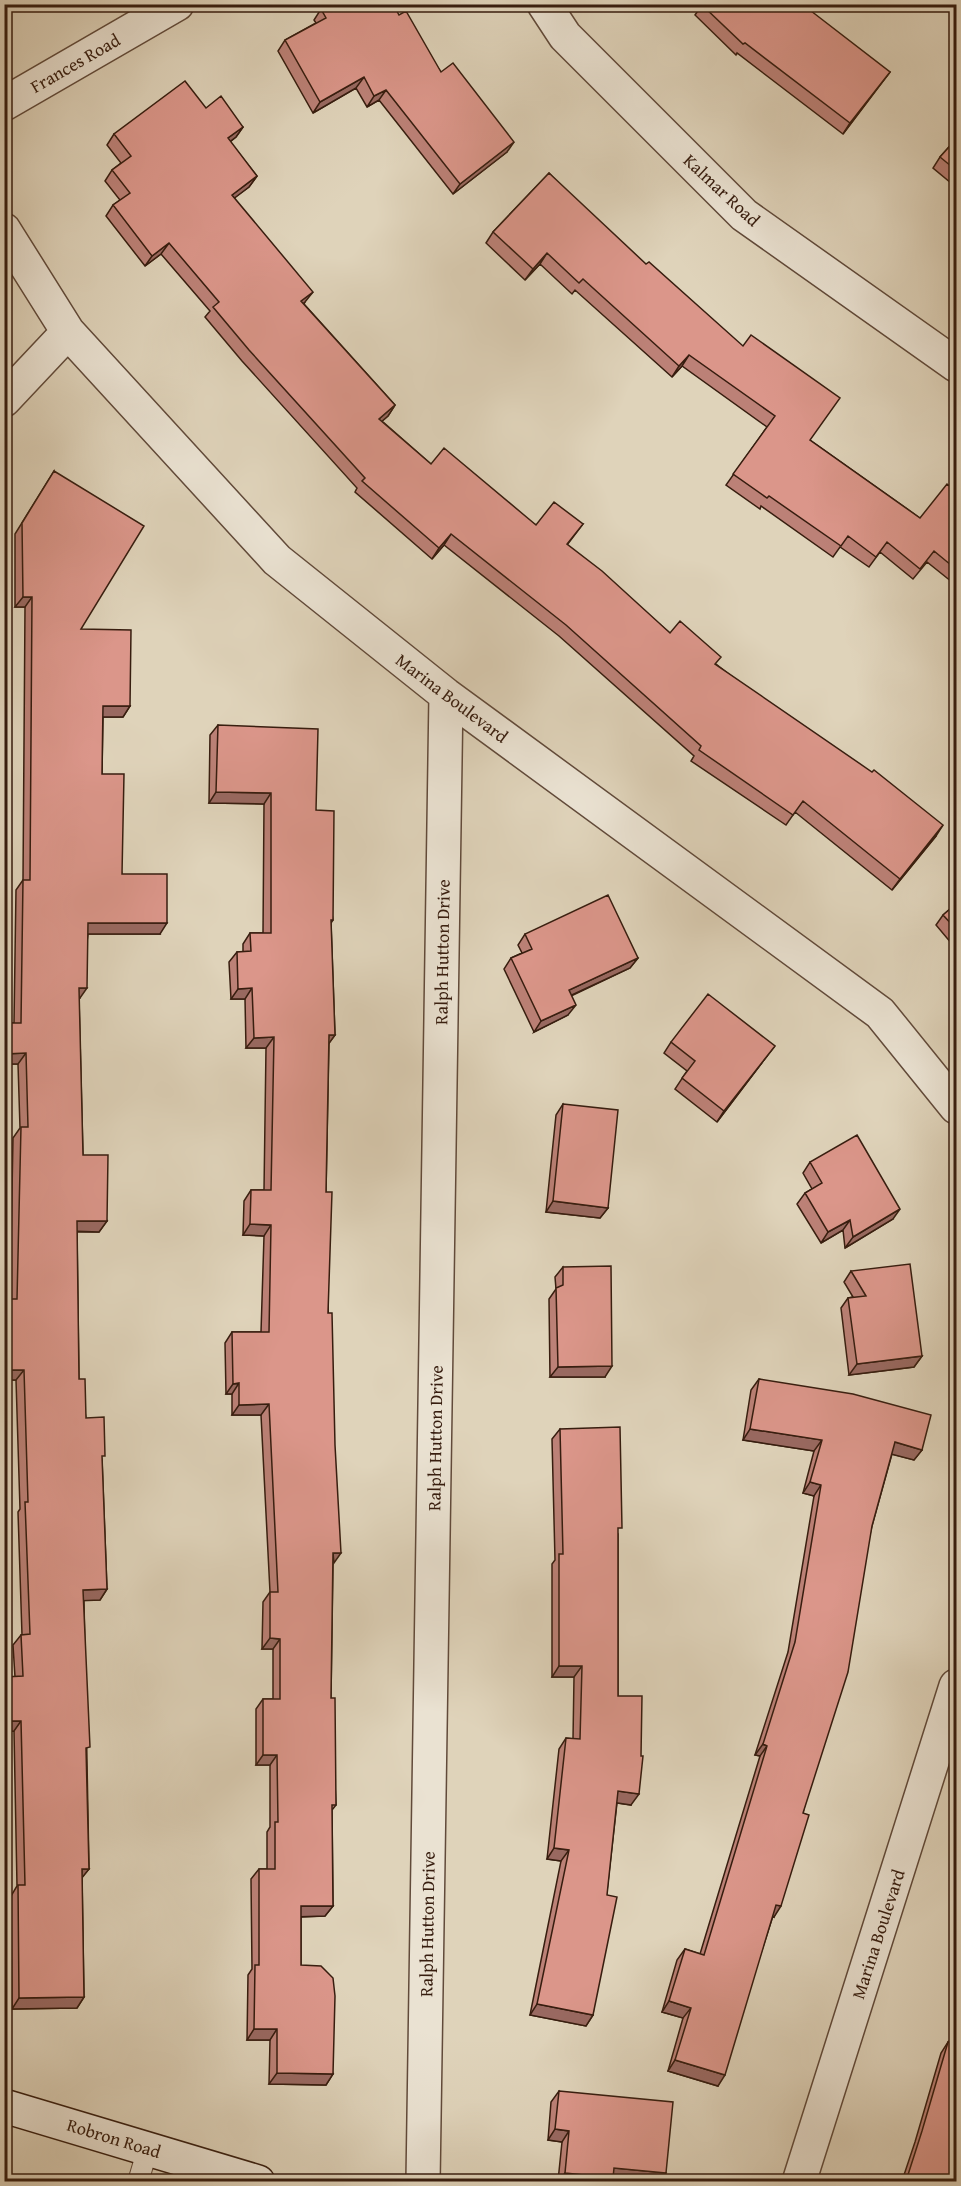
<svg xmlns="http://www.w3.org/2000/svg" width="961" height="2186" viewBox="0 0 961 2186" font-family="'Gentium Book Plus',serif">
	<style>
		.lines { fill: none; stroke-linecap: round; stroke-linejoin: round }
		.lane-casing { stroke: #614a3a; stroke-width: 22 }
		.street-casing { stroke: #614a3a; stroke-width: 36 }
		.secondary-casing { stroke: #371d0f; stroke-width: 36 }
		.lane { stroke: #eae2d2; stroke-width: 20 }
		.street { stroke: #eae2d2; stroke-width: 33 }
		.secondary { stroke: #eae2d2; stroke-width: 33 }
		.wall { fill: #bc8177; stroke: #371d0f; stroke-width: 1.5 }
		.shaded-wall { fill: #996961; stroke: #371d0f; stroke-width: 1.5 }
		.building { fill: #db968a; stroke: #371d0f; stroke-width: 1.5 }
		.labels { text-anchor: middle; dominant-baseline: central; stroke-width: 4.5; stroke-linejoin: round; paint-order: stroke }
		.street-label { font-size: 18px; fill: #371d0f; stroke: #eae2d2 }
	</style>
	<rect width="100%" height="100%" fill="#dfd3ba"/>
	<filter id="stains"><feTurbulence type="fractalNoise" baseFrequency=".00333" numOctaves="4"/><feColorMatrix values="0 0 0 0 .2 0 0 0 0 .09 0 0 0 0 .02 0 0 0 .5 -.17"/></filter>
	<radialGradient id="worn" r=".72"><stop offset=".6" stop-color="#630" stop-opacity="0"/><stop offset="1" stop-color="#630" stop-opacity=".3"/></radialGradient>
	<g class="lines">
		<g class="lane-casing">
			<path id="lane" d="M138,2182L148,2148"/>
		</g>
		<g class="street-casing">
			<path id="street" d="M544,4L565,36L744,215L956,365
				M4,104L177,4
				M4,230L68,332L277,560L446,695L880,1013L956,1107
				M4,400L68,332
				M423,2182L446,695
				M799,2182L956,1686"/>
		</g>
		<g class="secondary-casing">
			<path id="secondary" d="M4,2106L258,2182"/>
		</g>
		<use href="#lane" class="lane"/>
		<use href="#street" class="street"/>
		<use href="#secondary" class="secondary"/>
	</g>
	<path class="wall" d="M702,5L890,72L843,134L737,53L736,55L695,15Z
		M321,9L399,15L441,72L507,152L453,194L379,100L367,107L356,88L313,113L278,51L285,40L316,23L314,20Z
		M206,108L243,127L236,137L230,142L257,176L249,187L234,198L305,302L304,304L395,405L388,416L382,421L431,464L536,525L583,524L567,545L670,633L716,664L936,836L892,890L795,812L786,825L691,761L694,756L559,636L444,545L432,559L355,492L357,488L242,361L205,317L210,311L161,254L145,266L106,216L113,205L120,200L105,181L112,170L121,163L107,145L114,134Z
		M957,138V188L933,168L940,157Z
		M549,173L810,440L920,518L957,492V586L927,562L913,579L880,552L869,567L840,547L833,557L761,506L760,509L726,485L767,427L682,366L672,377L575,290L572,294L540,264L525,280L486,243L493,232Z
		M54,471L81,629L130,706L123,717H103L102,774L122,874L160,934H88L80,998H79L83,1155L107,1221L99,1232H77L79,1379L86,1418L102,1459L107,1589L100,1600H84L89,1869L82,1877L84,1997L77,2008L12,2009L11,1896L17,1886L14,1731L4,1732V1677H15L13,1645L21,1635H22L18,1512L20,1509L16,1380H4V1299H10L13,1138L20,1128L18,1064H4V1023H14L16,890L23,880L25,607H15V534Z
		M218,725L316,810L333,920L331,923L335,1035L329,1043L326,1192L333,1564L331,1698L336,1805L332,1810L333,1906L325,1916L301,1917V1965L333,2074L326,2085L269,2084L270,2040H247L248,1975L252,1969L251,1879L259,1869H267V1832L270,1827V1765H256V1709L263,1699H273V1649H262L263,1602L270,1592L261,1415H232V1394H226L225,1343L232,1332H261L264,1236L243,1235L244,1201L251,1190H264L266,1048H246L245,999H231L229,962L237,952H243V944L250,933H263L264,804L209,803L210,735Z
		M957,903V950L936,925L943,915Z
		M525,934L638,958L630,968L571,996L568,1015L534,1032L504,969L511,958L522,953L518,945Z
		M671,1042L767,1056L717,1122L675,1089L687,1071L664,1053Z
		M563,1104L608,1208L600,1218L546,1212L556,1115Z
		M810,1162L893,1219L845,1248L843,1230L821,1243L797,1204L805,1193L812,1189L803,1173Z
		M563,1267L605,1377H550L549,1299L556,1289L555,1277Z
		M851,1271L922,1356L914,1367L849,1375L841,1308L848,1298L853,1297L844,1282Z
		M759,1379L922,1450L914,1460L892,1454L872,1526L803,1813L774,1917L773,1916L718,2086L668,2071L683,2018L662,2012L677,1960L685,1949L700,1954L760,1756L755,1755L788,1652L814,1496L803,1493L814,1451L743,1440L751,1390Z
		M560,1429L618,1534V1696L631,1805L617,1803L593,2015L586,2026L530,2015L561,1861L547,1859L559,1749L566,1738L573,1739L574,1677H552V1564L555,1560L552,1439Z
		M948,2042L957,2181H902L915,2142L941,2053Z
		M559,2091L612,2179L610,2181H558L562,2142L548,2140L551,2102Z"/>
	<path class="shaded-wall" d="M890,72L882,82L843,134L850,123Z
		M364,77L356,88L313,113L320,102Z
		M386,90L379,100L367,107L374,96Z
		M243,127L236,137L220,149L228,138Z
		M514,142L507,152L453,194L460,184Z
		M257,176L249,187L224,206L232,195Z
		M169,243L161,254L145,266L152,256Z
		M547,253L540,264L525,280L533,269Z
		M313,292L305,302L294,312L301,301Z
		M689,355L682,366L672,377L679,366Z
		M395,405L388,416L372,430L379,419Z
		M451,534L444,545L432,559L439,548Z
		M23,597H32L25,607H15Z
		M103,706H130L123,717H96Z
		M216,792L271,793L264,804L209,803Z
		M943,825L936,836L892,890L900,879Z
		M88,923H167L160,934H80Z
		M638,958L630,968L561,1000L569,990Z
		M79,988H87L80,998H71Z
		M252,988L245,999H231L238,989Z
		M576,1005L568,1015L534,1032L541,1021Z
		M329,1035H335L327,1046Z
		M274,1037L266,1048H246L254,1038Z
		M775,1046L767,1056L717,1122L724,1111Z
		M26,1053L18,1064H4V1054Z
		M553,1201L608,1208L600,1218L546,1212Z
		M900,1209L893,1219L845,1248L853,1237Z
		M850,1220L843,1230L821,1243L828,1232Z
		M77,1221H107L99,1232L70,1231Z
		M250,1224L271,1225L264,1236L243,1235Z
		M922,1356L914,1367L849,1375L857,1364Z
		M612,1366L605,1377H550L558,1367Z
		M4,1370H24L16,1380H4Z
		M239,1383L232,1394H226L233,1384Z
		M269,1404L261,1415H232L239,1405Z
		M750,1429L822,1440L814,1451L743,1440Z
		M895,1442L922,1450L914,1460L887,1453Z
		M810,1482L821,1485L814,1496L803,1493Z
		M333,1553H341L334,1563Z
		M107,1589L100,1600L76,1601L83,1590Z
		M270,1638L280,1639L273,1649H262Z
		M559,1666H582L574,1677H552Z
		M4,1721H21L14,1731L4,1732Z
		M763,1744L767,1746L760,1756L755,1755Z
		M263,1755H277L270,1765H256Z
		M618,1791L639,1794L631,1805L611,1802Z
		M554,1848L569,1850L561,1861L547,1859Z
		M82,1869H89L81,1879Z
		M776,1905L781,1906L774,1917L769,1915Z
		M301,1906H333L325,1916L293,1917Z
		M84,1997L77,2008L12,2009L19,1998Z
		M669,2001L691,2008L683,2018L662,2012Z
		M537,2004L593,2015L586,2026L530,2015Z
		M254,2029H277L270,2040H247Z
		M675,2060L725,2075L718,2086L668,2071Z
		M277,2073L333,2074L326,2085L269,2084Z
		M555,2129L569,2131L562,2142L548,2140Z
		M614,2168L666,2173L661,2181H635L612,2179L610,2181H559L565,2173Z"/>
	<path class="building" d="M330,4H393L399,15L406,11L441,72L453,63L514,142L460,184L386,90L374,96L364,77L320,102L285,40L326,18L321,9Z
		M802,4L890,72L850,123L745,43L743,44L702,5Z
		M185,81L206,108L221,96L243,127L228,138L257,176L232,195L313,292L301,301L395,405L379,419L431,464L444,448L536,525L554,502L583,524L567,544L602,571L670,633L680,621L721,657L715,664L872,772L874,770L943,825L900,879L803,801L793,815L699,750L701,746L566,625L451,534L439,548L362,481L365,478L249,350L213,307L219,302L169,243L152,256L113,205L130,193L112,170L131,156L114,134Z
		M957,138V171L940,157Z
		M549,173L646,264L649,262L743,346L751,335L840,398L810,440L920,518L947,484L957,492V570L934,551L920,569L887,542L876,557L848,536L841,546L769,496L767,498L733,474L775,416L689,355L679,366L583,279L579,283L547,253L533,269L493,232Z
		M54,471L144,526L81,629L131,630L130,706H103L102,774H124L122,874H167V923H88L87,988H79L83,1155H108L107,1221H77L79,1379H85L86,1418L104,1417L105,1456H102L107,1589L83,1590L90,1747L86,1748L89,1869H82L84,1997L19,1998L18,1885H25L21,1721H4V1677L23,1676L21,1635L30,1634L25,1502H28L24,1370H4V1299H17L21,1127H28L26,1053L4,1054V1023H21L23,880H30L32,597H23L22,523Z
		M218,725L318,729L316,810L334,811L333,920H331L335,1035H329L326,1192H332L328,1313H332L335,1445L341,1553H333L331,1698H335L336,1805H332L333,1906H301V1965L321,1966L333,1978L335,1996L333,2074L277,2073V2029H254L255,1965H259V1869H275V1822H278L277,1755H263V1699H280V1639L270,1638V1592H278L269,1404L239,1405V1383L233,1384L232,1332H269L271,1225L250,1224L251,1190H271L274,1037L254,1038L252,988L238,989L237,952L251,951L250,933H271V793L216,792Z
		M608,895L638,958L569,990L576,1005L541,1021L511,958L532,949L525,934Z
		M957,903V930L943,915Z
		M708,994L775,1046L724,1111L682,1078L695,1061L671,1042Z
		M563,1104L618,1110L608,1208L553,1201Z
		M857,1135L900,1209L853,1237L850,1220L828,1232L805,1193L822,1183L810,1162Z
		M910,1264L922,1356L857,1364L848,1298L866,1296L851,1271Z
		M611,1266L612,1366L558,1367L556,1288L563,1285V1267Z
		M759,1379L853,1394L931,1415L922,1450L895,1442L872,1526L848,1672L803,1813L809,1815L781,1906L776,1905L725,2075L675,2060L691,2008L669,2001L685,1949L704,1955L767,1746L763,1744L795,1642L821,1485L810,1482L822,1440L750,1429Z
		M620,1427L622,1528H618V1696H642L641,1756H643L639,1794L618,1791L607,1895L617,1897L593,2015L537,2004L569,1850L554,1848L566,1738L580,1739L582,1666H559V1554H563L560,1429Z
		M948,2042L957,2045V2181H906L922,2131Z
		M559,2091L673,2102L666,2173L614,2168L613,2178L565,2173L569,2131L555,2129Z"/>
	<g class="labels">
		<g class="street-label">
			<text transform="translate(75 63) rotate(-30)">Frances Road</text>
			<text transform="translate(722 190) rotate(43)">Kalmar Road</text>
			<text transform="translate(452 698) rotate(37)">Marina Boulevard</text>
			<text transform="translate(442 952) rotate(-89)">Ralph Hutton Drive</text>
			<text transform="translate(435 1438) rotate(-89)">Ralph Hutton Drive</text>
			<text transform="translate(427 1924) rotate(-89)">Ralph Hutton Drive</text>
			<text transform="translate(878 1934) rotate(-72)">Marina Boulevard</text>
			<text transform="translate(114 2138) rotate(17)">Robron Road</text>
		</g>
	</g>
	<rect width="961" height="2186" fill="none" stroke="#dfd3ba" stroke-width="24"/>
	<rect x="6" y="6" width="949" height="2174" fill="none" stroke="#371d0f" stroke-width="3"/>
	<rect x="12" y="12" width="937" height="2162" fill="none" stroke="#371d0f" stroke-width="1.5"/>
	<rect width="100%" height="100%" filter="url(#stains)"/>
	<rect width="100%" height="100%" fill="url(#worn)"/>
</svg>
